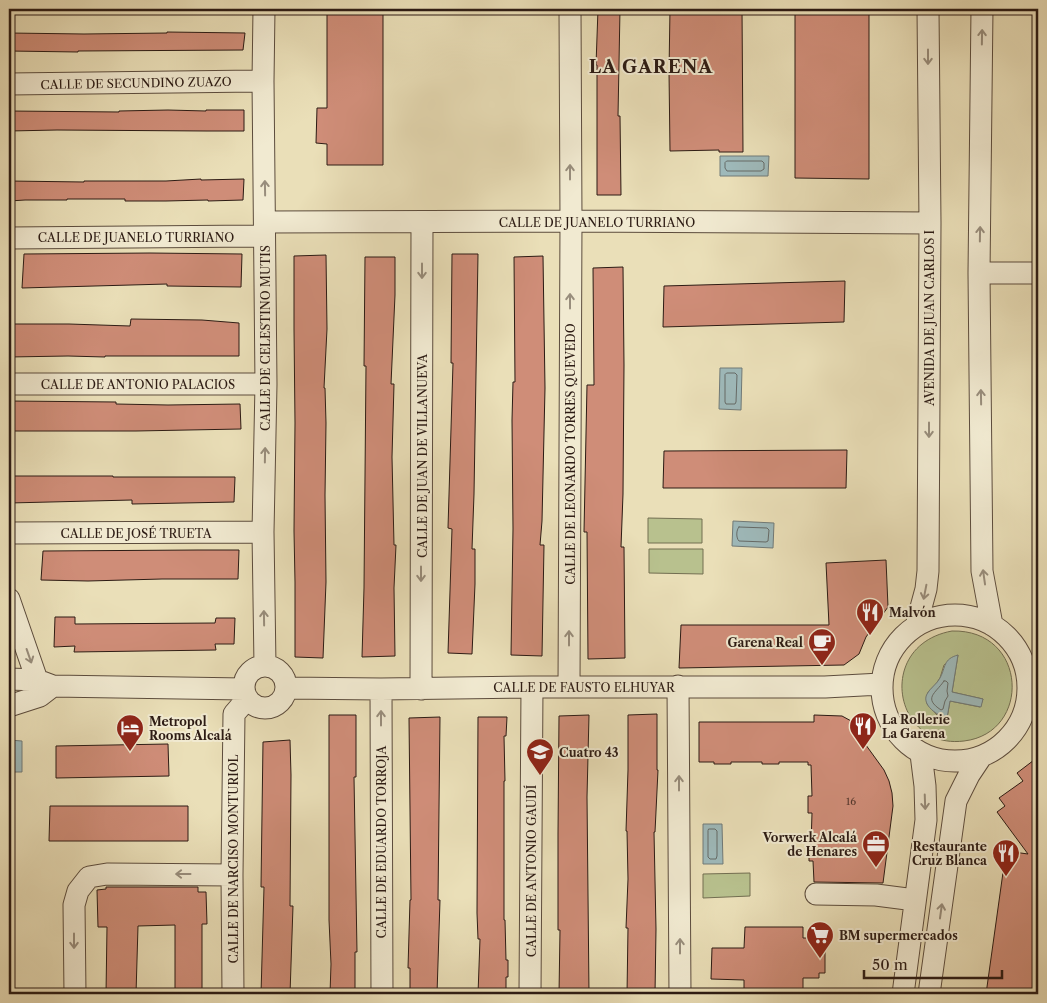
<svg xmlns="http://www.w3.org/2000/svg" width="1047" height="1003" viewBox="0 0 1047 1003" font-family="'Libre Caslon Text',serif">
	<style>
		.green { fill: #b8c18e; stroke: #726e51; fill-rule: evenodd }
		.water { fill: #9eb9ba; stroke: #707a78 }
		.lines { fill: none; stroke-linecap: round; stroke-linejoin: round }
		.shore { stroke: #656a67; stroke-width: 1 }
		.building { fill: #cf8d78; stroke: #2c1b14 }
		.minor-casing { stroke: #5c4c3d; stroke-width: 23 }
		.minor { stroke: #f1ead1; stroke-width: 21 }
		.oneway { stroke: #988d7c }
		.labels { text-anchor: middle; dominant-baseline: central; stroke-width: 4; stroke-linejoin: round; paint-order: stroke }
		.number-label { font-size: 10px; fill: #55382d }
		.street-label { font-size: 12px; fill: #2c1b14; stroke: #f1ead1 }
		.poi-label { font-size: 12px; font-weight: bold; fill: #2c1b14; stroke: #f1ead1; text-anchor: start }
		.district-label { font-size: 18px; font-weight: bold; letter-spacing: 1px; fill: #2c1b14; stroke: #f1ead1 }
	</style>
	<rect width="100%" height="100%" fill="#eadfb8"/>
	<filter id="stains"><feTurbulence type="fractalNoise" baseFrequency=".004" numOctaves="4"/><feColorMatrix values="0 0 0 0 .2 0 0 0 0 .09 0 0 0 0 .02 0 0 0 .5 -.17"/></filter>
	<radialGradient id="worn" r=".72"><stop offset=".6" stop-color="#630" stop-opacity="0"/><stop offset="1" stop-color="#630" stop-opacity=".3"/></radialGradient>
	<path class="green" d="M648,518L702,519V543H648Z
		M649,549H703V574L649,573Z
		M952,631C1028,629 1032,733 964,741C893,750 875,645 952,631ZM958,655L952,692L983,699L980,707L950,701L947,718L937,715L927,704L928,692L936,684L940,678L944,665Z
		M750,873V896L703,898V874Z"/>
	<path class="water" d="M720,156H769L768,176H720Z
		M720,368H742L741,410L719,409Z
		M733,521L774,523L773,548L732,546Z
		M958,655L952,692L983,699L981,707L950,701L947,718C938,716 921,705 927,694C930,688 937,684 940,678C946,667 943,659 958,655Z
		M9,740L22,741V772H9Z
		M703,824H722L723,864H703Z"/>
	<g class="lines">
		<path class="shore" d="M727,161H762L764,163V169L761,171H727L725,168V163Z
			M727,373H735L737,375L736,402L735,404H726L725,402V375Z
			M739,527L767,528L769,530L768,541L766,542L739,541C736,538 736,530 739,527Z
			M944,681H946L948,683L947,691L948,696L945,701L943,709L941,710C923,698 935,694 944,681Z
			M709,829H715L717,831V856L716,859H710L708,857V831Z"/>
	</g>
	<path class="building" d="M327,9H383V165H327V144L316,143L317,108H327Z
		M598,9H620L618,116H620L621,195H597V65H596Z
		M670,9H742L743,152H719V150L670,151L669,72Z
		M795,9H869V179L795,178Z
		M167,32L245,33L243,50L78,51V52L9,51V33L84,34L167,33Z
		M168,110L206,111V110H244V131H206L57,130L9,131V111L119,112V111Z
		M201,179V180L244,179L243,200L208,201V200L166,201H125V199H67V200H25L9,201V181L84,182V181H166Z
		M150,253L242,254L241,287L167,286V284L22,288L24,254Z
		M452,254H478L474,494L472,549H475V584L472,654L448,653L452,529L448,528L453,363H451Z
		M326,255L327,329L324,388H325L326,423L325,495L326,582L323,658L295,657V582L294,531L295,423L294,329V256Z
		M543,256L545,388L542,521L540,545H544L542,656L511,655L513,529L512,420L513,382H515L514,257Z
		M365,257H395V295L391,384H394L392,457L394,545H396L394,588L395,656L362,657L364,588L366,366H364Z
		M623,267L624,365L623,494L621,547H624L625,658L588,659L587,532H584L587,385H594L593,268Z
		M845,281L844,322L663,327L664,286Z
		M131,319L202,320L239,323V356H105V357L68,356L9,357V324H69L130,326Z
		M9,401L116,402V404L168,405L240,404L241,429L136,431H9Z
		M847,450L846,488H663L664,451Z
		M10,476H113V477H235L234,502L132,504V500L9,503Z
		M197,550H239L238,579H162L88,581L41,580L43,551Z
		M886,560L888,607L866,637L859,654L844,665L679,668L681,625H829L826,563Z
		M55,617H75V624L215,623L216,618H235L234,644H215L216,650L74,652L75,646L54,647Z
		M657,714V770H658L655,832H654L656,929L655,994H627L628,928H626L628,879L627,831H626L628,770V715Z
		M329,715H356V777H354L357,952H355V994H330L331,964L329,920Z
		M589,715L587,797L589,994H559L560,930H558V834L559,716Z
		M814,715L842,716L853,722L858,729L863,741L884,770L889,781L892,793L893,806L883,883L814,882L813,861H809V845H811L812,813H808V796H812L811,765H808V762H779V764H762V762H731V764H714V762H699V722H814Z
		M440,717L438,900H440L437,994H410V968H408L410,900H411L409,718Z
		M478,717H507L506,736H504L505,781H504V920H505L506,960H508V977H506V994H478L480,939H478L477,913Z
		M290,740L291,775L290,906H293L290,994H261L264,887H261L263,742Z
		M168,744L169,776L56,778V746Z
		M1038,757V994H986L1006,851L1028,854L997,812L1005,806L999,798L1023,781L1017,773Z
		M50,806H188V841H49Z
		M106,887H198V892H206L207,924H202V994H175V925L138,926L136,994H106L107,927H98L97,890L106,889Z
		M745,927H803V938H819V943H825V973H819V978H803V989H744V980L711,979L712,948H744Z"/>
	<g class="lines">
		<g class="minor-casing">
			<path id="minor" d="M264,9L263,81L266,384L263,532L265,666
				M982,9L979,273L982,571L992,625
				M9,84L263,81
				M265,222L571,221L930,223
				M9,238L264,236
				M979,273H1038
				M9,384H266
				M9,533L263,532
				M9,599L37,680
				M882 688a73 73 0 1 1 146 0a73 73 0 1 1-146 0Z
				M916,626L926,589L928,571L930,223L928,9
				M244 687a21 21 0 1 1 42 0a21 21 0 1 1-42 0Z
				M9,679L37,680L53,686L244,689
				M678,686L680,994
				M569,687L571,221L570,9
				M286,688L381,689L532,687H825L881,684
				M381,689L382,994
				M421,689L422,222
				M9,706L40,696L53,686
				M816,894L876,895L915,900
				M75,994L74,905L78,891L89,877L107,874L232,875
				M233,994L232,875L234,714L247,699
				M530,994L532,687
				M903,994L926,820L925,786L921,754
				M929,994L956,801L969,775L981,757"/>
		</g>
		<use href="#minor" class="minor"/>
	</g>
	<defs><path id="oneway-shaft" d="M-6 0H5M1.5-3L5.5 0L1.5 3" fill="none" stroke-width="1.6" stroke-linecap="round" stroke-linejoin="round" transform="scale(1.25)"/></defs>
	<g class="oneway">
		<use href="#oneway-shaft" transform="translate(982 37) rotate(-89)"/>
		<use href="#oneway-shaft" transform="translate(928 57) rotate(90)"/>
		<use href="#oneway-shaft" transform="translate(570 172) rotate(-90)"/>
		<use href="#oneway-shaft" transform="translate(265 188) rotate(-91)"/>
		<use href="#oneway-shaft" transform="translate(980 234) rotate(-89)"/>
		<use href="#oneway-shaft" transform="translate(422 271) rotate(90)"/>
		<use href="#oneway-shaft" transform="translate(570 301) rotate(-90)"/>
		<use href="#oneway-shaft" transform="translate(981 397) rotate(-91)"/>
		<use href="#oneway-shaft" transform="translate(929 430) rotate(90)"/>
		<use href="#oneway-shaft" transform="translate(265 455) rotate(-89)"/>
		<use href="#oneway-shaft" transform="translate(421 574) rotate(90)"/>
		<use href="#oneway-shaft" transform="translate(984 577) rotate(-98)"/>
		<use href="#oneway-shaft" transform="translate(925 592) rotate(101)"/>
		<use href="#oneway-shaft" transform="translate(264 618) rotate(-91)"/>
		<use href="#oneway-shaft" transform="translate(569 638) rotate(-90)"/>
		<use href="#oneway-shaft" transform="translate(29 656) rotate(71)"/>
		<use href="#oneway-shaft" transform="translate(381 718) rotate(-90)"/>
		<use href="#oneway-shaft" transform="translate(679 783) rotate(-90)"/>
		<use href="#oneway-shaft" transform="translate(925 802) rotate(88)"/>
		<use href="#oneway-shaft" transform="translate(183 874) rotate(-180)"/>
		<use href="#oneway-shaft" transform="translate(941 911) rotate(-82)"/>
		<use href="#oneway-shaft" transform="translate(74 941) rotate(90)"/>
		<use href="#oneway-shaft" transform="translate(680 946) rotate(-90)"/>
	</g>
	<defs>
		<g id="restaurant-pin" transform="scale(1.4375)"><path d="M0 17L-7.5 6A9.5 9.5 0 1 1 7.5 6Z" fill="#8f2418" stroke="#f1ead1"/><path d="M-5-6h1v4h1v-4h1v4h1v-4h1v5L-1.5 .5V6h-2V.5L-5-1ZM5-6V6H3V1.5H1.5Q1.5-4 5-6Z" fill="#fff"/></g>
		<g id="cafe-pin" transform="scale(1.4375)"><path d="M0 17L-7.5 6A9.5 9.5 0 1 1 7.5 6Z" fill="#8f2418" stroke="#f1ead1"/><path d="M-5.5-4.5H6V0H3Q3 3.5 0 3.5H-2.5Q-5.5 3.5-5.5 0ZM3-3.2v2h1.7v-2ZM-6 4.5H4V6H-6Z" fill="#fff"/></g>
		<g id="hotel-pin" transform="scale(1.4375)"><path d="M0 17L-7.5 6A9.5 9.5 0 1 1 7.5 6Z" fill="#8f2418" stroke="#f1ead1"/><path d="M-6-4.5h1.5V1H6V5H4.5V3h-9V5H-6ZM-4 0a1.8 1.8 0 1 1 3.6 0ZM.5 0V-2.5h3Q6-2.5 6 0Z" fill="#fff"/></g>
		<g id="school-pin" transform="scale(1.4375)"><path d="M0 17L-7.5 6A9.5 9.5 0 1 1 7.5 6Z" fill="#8f2418" stroke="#f1ead1"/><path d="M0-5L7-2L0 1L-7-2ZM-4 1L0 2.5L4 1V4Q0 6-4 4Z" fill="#fff"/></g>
		<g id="office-pin" transform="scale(1.4375)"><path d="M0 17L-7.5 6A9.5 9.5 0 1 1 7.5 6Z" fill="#8f2418" stroke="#f1ead1"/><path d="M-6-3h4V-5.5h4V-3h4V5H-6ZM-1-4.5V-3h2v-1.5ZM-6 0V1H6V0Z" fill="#fff"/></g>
		<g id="supermarket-pin" transform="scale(1.4375)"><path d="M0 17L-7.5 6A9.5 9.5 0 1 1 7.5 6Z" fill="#8f2418" stroke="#f1ead1"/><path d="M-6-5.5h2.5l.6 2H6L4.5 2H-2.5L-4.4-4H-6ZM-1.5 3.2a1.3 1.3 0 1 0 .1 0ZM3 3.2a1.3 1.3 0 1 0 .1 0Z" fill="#fff"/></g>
	</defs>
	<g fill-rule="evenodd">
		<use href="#restaurant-pin" x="870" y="612"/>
		<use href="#cafe-pin" x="822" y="642"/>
		<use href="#restaurant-pin" x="863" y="726"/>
		<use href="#hotel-pin" x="130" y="728"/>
		<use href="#school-pin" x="540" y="752"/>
		<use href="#office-pin" x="876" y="844"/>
		<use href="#restaurant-pin" x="1006" y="853"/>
		<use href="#supermarket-pin" x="820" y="935"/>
	</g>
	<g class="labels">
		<g class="number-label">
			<text x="851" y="801">16</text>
		</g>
		<g class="street-label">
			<text transform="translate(136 83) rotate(-1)">CALLE DE SECUNDINO ZUAZO</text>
			<text x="597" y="222">CALLE DE JUANELO TURRIANO</text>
			<text x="136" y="237">CALLE DE JUANELO TURRIANO</text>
			<text transform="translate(929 318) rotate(-90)">AVENIDA DE JUAN CARLOS I</text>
			<text transform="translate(265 338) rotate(-90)">CALLE DE CELESTINO MUTIS</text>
			<text x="138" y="384">CALLE DE ANTONIO PALACIOS</text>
			<text transform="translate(570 454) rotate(-90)">CALLE DE LEONARDO TORRES QUEVEDO</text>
			<text transform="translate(422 456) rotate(-90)">CALLE DE JUAN DE VILLANUEVA</text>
			<text x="136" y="533">CALLE DE JOSÉ TRUETA</text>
			<text x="584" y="687">CALLE DE FAUSTO ELHUYAR</text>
			<text transform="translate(381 842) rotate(-90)">CALLE DE EDUARDO TORROJA</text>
			<text transform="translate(233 859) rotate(-90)">CALLE DE NARCISO MONTURIOL</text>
			<text transform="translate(531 871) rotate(-90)">CALLE DE ANTONIO GAUDÍ</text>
		</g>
		<g class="poi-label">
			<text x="889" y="612">Malvón</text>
			<text x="803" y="642" text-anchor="end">Garena Real</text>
			<text x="882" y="719">La Rollerie<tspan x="882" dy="14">La Garena</tspan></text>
			<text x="149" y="721">Metropol<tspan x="149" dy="14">Rooms Alcalá</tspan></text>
			<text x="559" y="752">Cuatro 43</text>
			<text x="857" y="837" text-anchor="end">Vorwerk Alcalá<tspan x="857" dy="14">de Henares</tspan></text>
			<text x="987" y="846" text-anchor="end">Restaurante<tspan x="987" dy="14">Cruz Blanca</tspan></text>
			<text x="839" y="935">BM supermercados</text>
		</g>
		<g class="district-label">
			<text x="651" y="67">LA GARENA</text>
		</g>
	</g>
	<rect width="1047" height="1003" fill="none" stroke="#eadfb8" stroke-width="30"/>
	<rect x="10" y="10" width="1027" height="983" fill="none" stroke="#2c1b14" stroke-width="2.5"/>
	<rect x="15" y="15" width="1017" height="973" fill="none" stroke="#2c1b14"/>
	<path d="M864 970v8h138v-8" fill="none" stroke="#2c1b14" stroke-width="2.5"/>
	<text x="872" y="970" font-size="15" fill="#2c1b14" stroke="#f1ead1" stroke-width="4" paint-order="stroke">50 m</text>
	<rect width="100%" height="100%" filter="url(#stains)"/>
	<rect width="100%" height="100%" fill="url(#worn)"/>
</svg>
